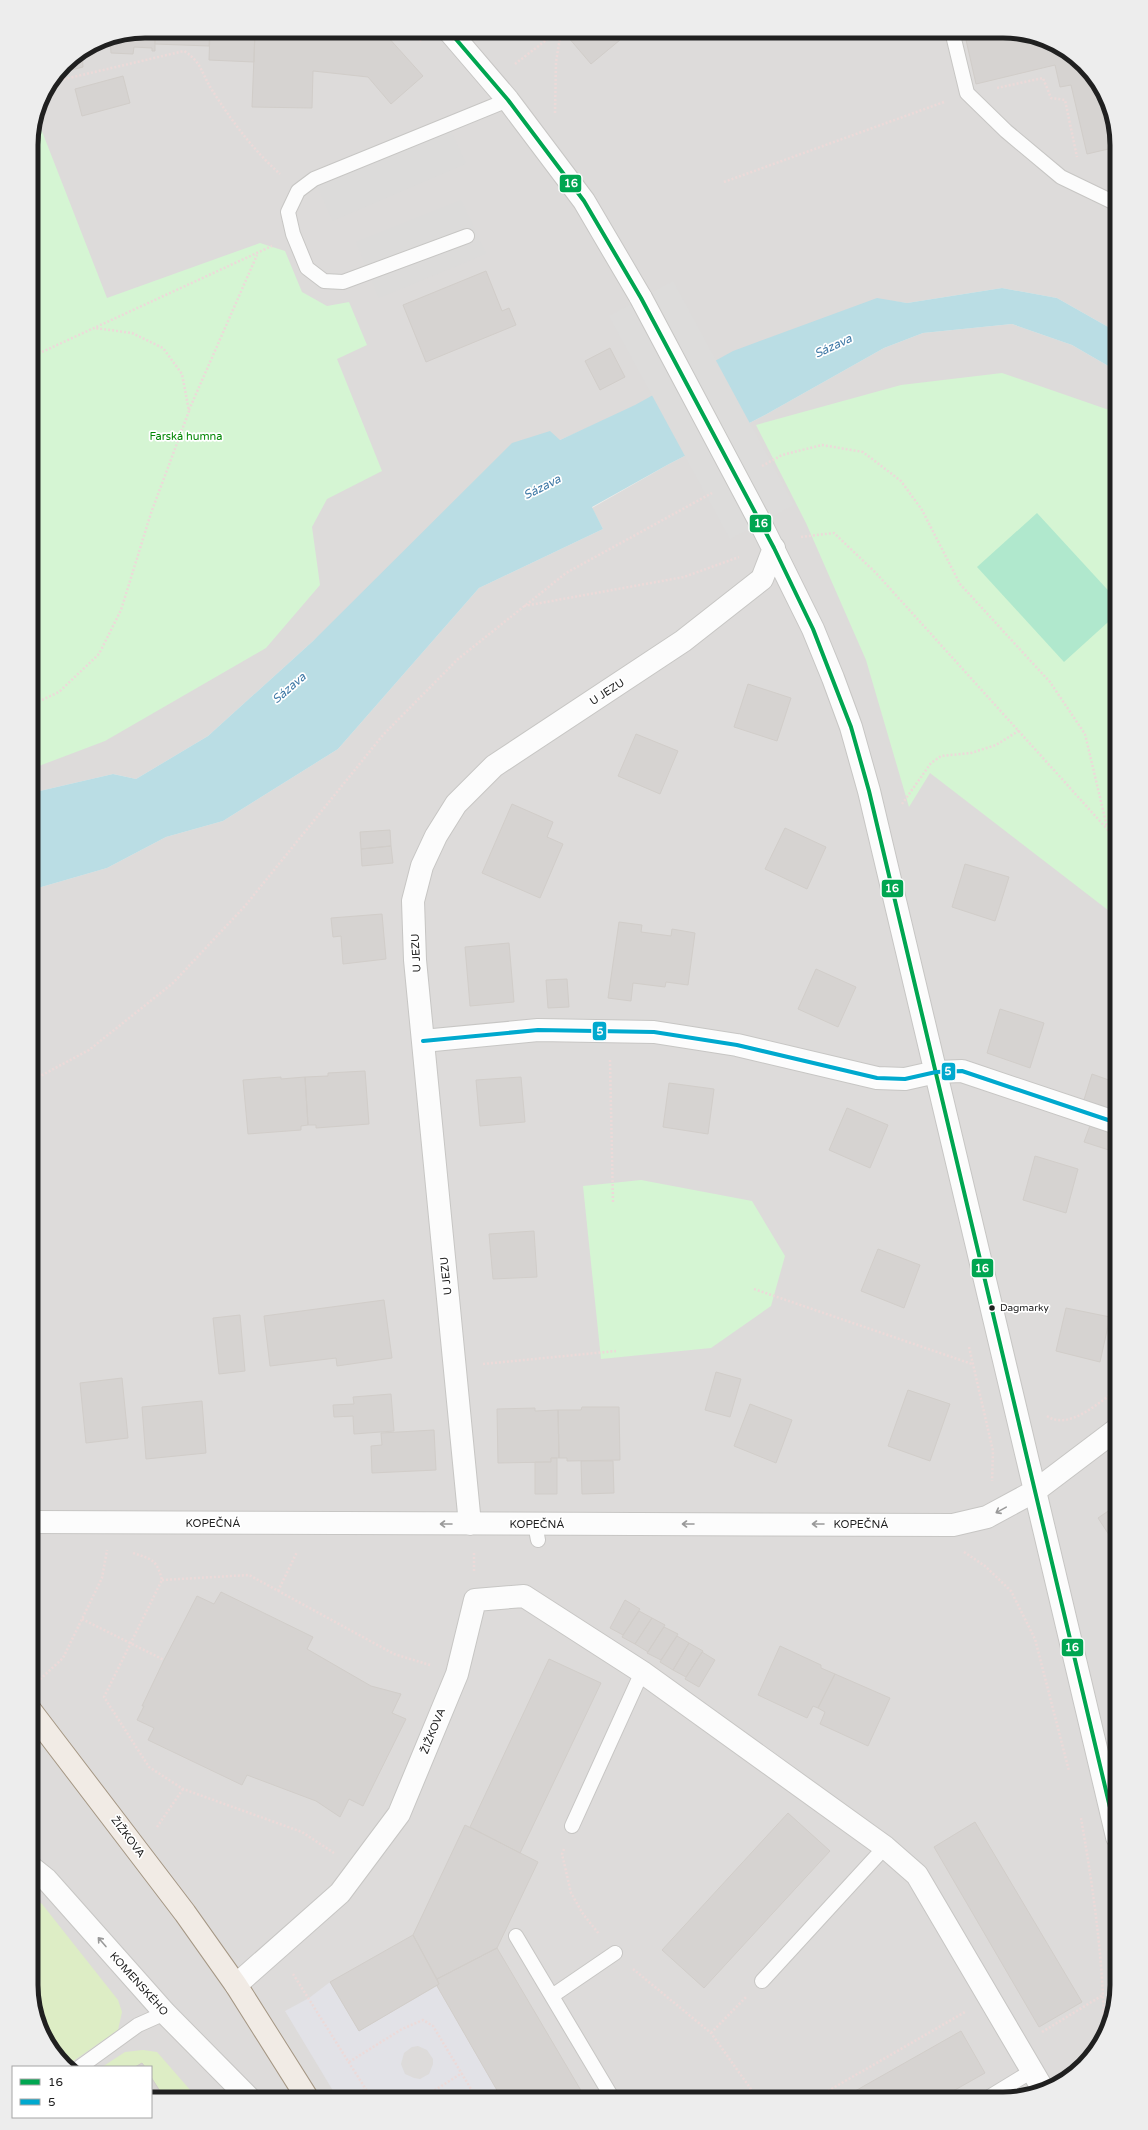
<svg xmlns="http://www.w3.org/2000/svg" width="1148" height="2130" viewBox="0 0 1148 2130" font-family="'Varela Round',sans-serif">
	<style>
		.residential { fill: #dddbda }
		.religious { fill: #dcdbda }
		.grass { fill: #ddedc5 }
		.park { fill: #d5f5d3 }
		.pitch { fill: #b0e8cd }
		.plaza { fill: #e2e2e7; fill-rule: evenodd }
		.water { fill: #badde4 }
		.pier { fill: #dddcdb }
		.building { fill: #d6d3d1; stroke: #d1cdc9 }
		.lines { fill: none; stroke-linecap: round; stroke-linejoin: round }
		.service-casing { stroke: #c7c6c4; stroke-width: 16 }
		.minor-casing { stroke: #c7c6c4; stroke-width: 24 }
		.tertiary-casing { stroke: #c7c6c4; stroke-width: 24 }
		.primary-casing { stroke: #a59784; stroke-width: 24 }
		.path { stroke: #ecdad9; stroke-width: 2.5; stroke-dasharray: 2 2; stroke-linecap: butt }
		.service { stroke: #fcfcfc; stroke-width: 14 }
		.minor { stroke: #fcfcfc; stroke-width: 22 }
		.tertiary { stroke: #fcfcfc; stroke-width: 22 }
		.primary { stroke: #f1ebe5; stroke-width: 22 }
		.minor-bridge-casing { stroke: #c7c6c4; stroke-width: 24; stroke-linecap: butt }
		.minor-bridge { stroke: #fcfcfc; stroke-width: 22 }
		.bus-1-casing { stroke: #fff; stroke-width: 7 }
		.bus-2-casing { stroke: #fff; stroke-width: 7 }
		.bus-1 { stroke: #00a651; stroke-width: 4 }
		.bus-2 { stroke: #00a9ce; stroke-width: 4 }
		.oneway { stroke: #999 }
		.bus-dot { fill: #202020; stroke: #fff; stroke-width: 1.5 }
		.labels { text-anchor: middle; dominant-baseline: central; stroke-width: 3.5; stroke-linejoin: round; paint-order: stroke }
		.bus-label { font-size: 10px; fill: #202020; stroke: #fff; text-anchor: start }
		.park-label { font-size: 11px; fill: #048806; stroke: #fff }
		.street-label { font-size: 11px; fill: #202020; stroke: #fff }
		.water-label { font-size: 12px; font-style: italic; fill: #3f79a6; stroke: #fff }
		.rim { fill: none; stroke: #202020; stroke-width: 5 }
		.line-badge { stroke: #fff; stroke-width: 1.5 }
		.badge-label { font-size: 11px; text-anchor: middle; font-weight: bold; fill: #fff }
	</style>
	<rect width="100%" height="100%" fill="#eeebe8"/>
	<path class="residential" d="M145,31H1010L1066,50L1108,101L1117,145V332L1057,298L1002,288L907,303L877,299L560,440L313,641L208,736L136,779L113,774L31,793V138L40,101L65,64L102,40Z
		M1012,324L1072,345L1117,371V1985L1098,2048L1047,2090L1003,2099H151V2067H71L40,2029L31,1985V890L107,868L166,837L223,821L338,749L479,588L603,529L592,508L669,464L765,415L884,348L923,333Z"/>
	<path class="religious" d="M448,124L466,164L333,221L314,179Z
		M461,200L486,254L379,298L356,242Z"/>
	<path class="grass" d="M31,1897L42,1904L118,2000L122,2012L118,2030L69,2064L40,2029L31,1985Z
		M143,2050L157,2052L198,2099H165L151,2077V2067H145L142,2063L135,2067H102L125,2052Z"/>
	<path class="park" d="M36,116L107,298L260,243L285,251L302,292L327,306L349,302L367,345L337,359L382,471L327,499L312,527L320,585L266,648L105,741L31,769V138Z
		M1002,373L1109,410L1117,416V917L930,773L909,807L866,660L806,523L756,425L901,385Z
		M641,1180L752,1201L785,1256L771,1306L711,1348L601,1359L583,1186Z"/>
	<path class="pitch" d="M1037,513L1117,600V614L1064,662L977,567Z"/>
	<path class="plaza" d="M330,1982L359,2031L437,1986L502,2099H338L285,2011L309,1998ZM418,2046L427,2050L433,2059V2064L429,2074L420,2079L414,2078L405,2074L401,2064L404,2053L412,2047Z"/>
	<path class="water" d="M1002,288L1057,298L1117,332V371L1072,345L1012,324L923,333L884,348L765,415L669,464L592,507L603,529L479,588L338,749L223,821L166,837L107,868L31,890V793L113,774L136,779L208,736L313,641L512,443L550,431L560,440L635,405L733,351L877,298L907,303Z"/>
	<path class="pier" d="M673,281L794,505L730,539L609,316Z"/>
	<path class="building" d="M145,31H155V51H152V48L134,47L133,54L111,53L110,38Z
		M155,31H210L209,46L155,44Z
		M210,31H255L254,62L209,60Z
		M255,31H314V35L338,36V34L387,36L423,76L391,104L368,77L313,71L312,108L252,107Z
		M574,31H623L626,35L591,64L568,37Z
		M964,31H1010L1066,50L1108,101L1117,147L1087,154L1071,85L1060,87L1055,65L976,84Z
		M82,53L83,67L59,73L65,64Z
		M123,76L130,103L82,116L75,89Z
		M486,271L502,311L509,308L516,325L426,362L403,305Z
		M610,348L625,377L600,390L585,361Z
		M748,684L791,698L777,741L734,727Z
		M636,734L678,751L660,794L618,776Z
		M512,804L553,822L547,837L563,844L540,898L482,873Z
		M785,828L826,847L807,889L765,869Z
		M390,830L391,846L361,849L360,832Z
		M391,846L393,863L362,866L361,849Z
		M965,864L1009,877L995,921L952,907Z
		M382,914L386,959L343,964L341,936L333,937L331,918Z
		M619,922L642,925L641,932L671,936L672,929L695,933L688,985L666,982L665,987L633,983L631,1001L608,998Z
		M509,943L514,1002L470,1006L465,947Z
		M816,969L856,987L838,1027L798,1009Z
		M567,979L569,1007L548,1008L546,980Z
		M1000,1009L1044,1023L1030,1068L987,1053Z
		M365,1071L369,1124L316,1128V1125H308L305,1077L328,1076V1073Z
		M1092,1074L1117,1083V1112L1083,1103Z
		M281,1077V1079L305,1077L308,1125L301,1126V1130L248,1134L243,1080Z
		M521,1077L525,1122L480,1126L476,1080Z
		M669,1083L714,1089L708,1134L663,1127Z
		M847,1108L888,1125L870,1168L829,1150Z
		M1091,1123L1117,1132L1115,1152L1084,1142Z
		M1035,1156L1078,1169L1066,1213L1023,1200Z
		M534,1231L537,1277L493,1279L489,1234Z
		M878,1249L920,1265L904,1308L861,1291Z
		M384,1300L392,1358L337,1366L336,1358L270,1366L264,1316Z
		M1066,1308L1110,1317L1100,1362L1056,1351Z
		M240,1315L245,1371L219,1374L213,1318Z
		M716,1372L741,1379L730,1417L705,1410Z
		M122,1378L128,1438L86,1443L80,1383Z
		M908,1390L950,1404L930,1461L888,1446Z
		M391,1394L394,1431L354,1434L353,1416L334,1417L333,1405L354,1404L353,1397Z
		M202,1401L206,1453L146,1459L142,1407Z
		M750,1404L792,1420L776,1463L734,1446Z
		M582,1407H619L620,1460L567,1461V1458H559L558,1410H581Z
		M535,1408V1411L558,1410L559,1458H551V1462L498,1463L497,1409Z
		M434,1430L436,1470L372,1473L371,1446L382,1445L381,1433Z
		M551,1458H557V1494H535V1462H551Z
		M581,1461H613L614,1493L582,1494Z
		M1117,1505V1547L1098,1518Z
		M221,1592L313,1637L307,1649L371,1686L401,1694L392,1713L406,1719L363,1806L349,1799L340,1817L316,1801L247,1775L242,1785L148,1740L154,1728L137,1720L144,1706H142L164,1660L197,1596L214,1604Z
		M625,1600L640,1609L623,1635L610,1628Z
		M639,1611L652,1618L635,1644L622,1637Z
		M652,1618L665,1625L648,1652L635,1644Z
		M664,1627L678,1634L661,1660L647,1653Z
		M677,1636L689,1643L673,1670L660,1662Z
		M689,1643L703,1651L686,1677L673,1670Z
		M780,1646L821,1665V1668L835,1674L818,1708L813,1706L807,1718L758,1695Z
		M702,1652L715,1660L699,1687L685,1679Z
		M549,1659L601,1683L520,1853L470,1827Z
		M835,1674L890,1698L868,1746L820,1724L825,1712L818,1708Z
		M788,1813L830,1851L704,1988L662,1950Z
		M975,1822L1082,2002L1039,2027L934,1847Z
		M465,1825L538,1862L497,1948L437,1979L413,1935Z
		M413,1935L439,1984L359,2031L330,1982Z
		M497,1948L586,2099H502L437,1986L439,1984L437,1979Z
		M961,2031L985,2073L939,2099H841Z
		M142,2063L145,2067H135Z
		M151,2077L165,2099H151Z"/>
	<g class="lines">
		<g class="service-casing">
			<path id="service" d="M952,31L967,93L1006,131L1061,177L1117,204
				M467,236L343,282L324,281L307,268L293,234L288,212L298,191L314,179L508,100
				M535,1524L538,1540
				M572,1826L642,1672
				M516,1936L613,2099
				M762,1981L885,1847
				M552,1996L615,1953
				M80,2067L138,2025L165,2013
				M986,2099L1032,2071"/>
		</g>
		<g class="minor-casing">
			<path id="minor" d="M449,31L508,100L584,201L641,298
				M423,1041L538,1030L654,1032L737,1045L877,1078L905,1079L936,1072L962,1071L1117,1123
				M31,1522L953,1525L987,1517L1035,1491L869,791L851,727L833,678L813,629L760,522
				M470,1524L415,960L413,901L422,866L436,836L456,804L494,766L683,641L762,579L774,548
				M31,1867L46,1879L165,2013L250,2099
				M236,1985L340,1893L399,1814L457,1674L475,1600L524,1596L642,1672L885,1847L917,1875L1044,2091"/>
		</g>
		<g class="tertiary-casing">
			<path id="tertiary" d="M1117,1837L1035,1491L1117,1429"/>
		</g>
		<g class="primary-casing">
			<path id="primary" d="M31,1711L185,1913L236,1985L308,2099"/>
		</g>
		<path class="path" d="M412,31L421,41
			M515,64L558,31
			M52,82L184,51C202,62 201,73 212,90C231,120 253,150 280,174
			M997,88L1043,78L1051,98L1065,100L1077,157
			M555,113L556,62L561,31
			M724,182L944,102
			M31,357L272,246
			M189,410L257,255
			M762,466L782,455L822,445L863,452L901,481L922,510L960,584L1050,682L1085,734L1107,827
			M801,537L834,533L876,573L1117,840
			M524,606L684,577L739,557
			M31,705L59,692L99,654L121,610L151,513L189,411L182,374L163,348L132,333L95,328
			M902,804L931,763L941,756L971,753L996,745L1020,730
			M610,1060L613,1202
			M31,1081L89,1050L173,983L245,906L383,735L458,659L566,573L712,493
			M754,1289L972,1364
			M969,1347L993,1451L992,1481
			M483,1364L616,1351
			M1047,1416C1069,1431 1099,1402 1117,1390
			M964,1552L985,1566L1011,1591L1035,1639L1069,1771
			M133,1553C152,1559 157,1560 162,1580L104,1697L149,1767L183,1789L302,1832L334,1853
			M474,1553V1572
			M162,1580L249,1575L394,1654L430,1665
			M278,1591L297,1552
			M82,1619L164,1660
			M31,1674L39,1683
			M37,1682L63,1658L102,1578L107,1550
			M1081,1818C1093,1887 1103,1957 1104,2027
			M157,1827L183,1789
			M564,1849L562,1854L571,1893L583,1914L599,1934
			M633,1969L711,2033L758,2099
			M293,1974L372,2099
			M1042,2032L1103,1995
			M711,2033L746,1997
			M349,2062L402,2029L423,2020L433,2026L477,2099
			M336,2093L342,2096L366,2090
			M421,2099L462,2073
			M814,2099L965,2012"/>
		<use href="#service" class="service"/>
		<use href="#minor" class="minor"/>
		<use href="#tertiary" class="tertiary"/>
		<use href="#primary" class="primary"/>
		<g class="minor-bridge-casing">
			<path id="minor-bridge" d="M641,298L760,522"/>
		</g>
		<use href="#minor-bridge" class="minor-bridge"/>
		<g class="bus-1-casing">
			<path id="bus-1" d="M449,31L508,100L584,201L641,298L774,548L813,629L851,727L869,791L1117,1837"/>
		</g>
		<g class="bus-2-casing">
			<path id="bus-2" d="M423,1041L538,1030L654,1032L737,1045L877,1078L905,1079L936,1072L962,1071L1117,1123"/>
		</g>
		<use href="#bus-1" class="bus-1"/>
		<use href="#bus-2" class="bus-2"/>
	</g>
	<defs><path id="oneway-shaft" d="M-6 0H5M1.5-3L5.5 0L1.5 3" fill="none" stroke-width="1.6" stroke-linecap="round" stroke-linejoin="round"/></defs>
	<g class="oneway">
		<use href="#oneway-shaft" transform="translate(1001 1510) rotate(151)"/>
		<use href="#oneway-shaft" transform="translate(446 1524) rotate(-180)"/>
		<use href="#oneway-shaft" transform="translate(688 1524) rotate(-180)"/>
		<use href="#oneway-shaft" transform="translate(818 1524) rotate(-180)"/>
		<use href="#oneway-shaft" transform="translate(102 1942) rotate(-131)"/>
	</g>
	<circle class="bus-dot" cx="992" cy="1308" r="3.5"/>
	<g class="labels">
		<g class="bus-label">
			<text x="1000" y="1308">Dagmarky</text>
		</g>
		<g class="park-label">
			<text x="186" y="436">Farská humna</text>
		</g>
		<g class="street-label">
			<text transform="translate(607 692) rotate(-33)">U JEZU</text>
			<text transform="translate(416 953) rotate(-93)">U JEZU</text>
			<text transform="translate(446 1276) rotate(-96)">U JEZU</text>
			<text x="213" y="1523">KOPEČNÁ</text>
			<text x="537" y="1524">KOPEČNÁ</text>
			<text x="861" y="1524">KOPEČNÁ</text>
			<text transform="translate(433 1731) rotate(-68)">ŽIŽKOVA</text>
			<text transform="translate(128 1837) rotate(53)">ŽIŽKOVA</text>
			<text transform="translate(139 1984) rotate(48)">KOMENSKÉHO</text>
		</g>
		<g class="water-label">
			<text transform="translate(833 346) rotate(-25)">Sázava</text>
			<text transform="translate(542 487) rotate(-27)">Sázava</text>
			<text transform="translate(289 688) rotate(-41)">Sázava</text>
		</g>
	</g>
	<path d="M0 0H1148V2130H0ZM145 38H1003A107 107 0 0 1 1110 145V1985A107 107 0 0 1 1003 2092H145A107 107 0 0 1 38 1985V145A107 107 0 0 1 145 38Z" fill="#ededed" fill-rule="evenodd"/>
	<path class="rim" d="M145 38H1003A107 107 0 0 1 1110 145V1985A107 107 0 0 1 1003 2092H145A107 107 0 0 1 38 1985V145A107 107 0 0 1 145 38Z"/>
	<g class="line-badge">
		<rect x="559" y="174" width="23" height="19" rx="4" fill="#00a651"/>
		<rect x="749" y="514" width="23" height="19" rx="4" fill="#00a651"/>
		<rect x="881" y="879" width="23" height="19" rx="4" fill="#00a651"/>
		<rect x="592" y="1021" width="15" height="20" rx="4" fill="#00a9ce"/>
		<rect x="941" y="1062" width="15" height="19" rx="4" fill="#00a9ce"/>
		<rect x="971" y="1258" width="23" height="20" rx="4" fill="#00a651"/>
		<rect x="1061" y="1638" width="23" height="19" rx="4" fill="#00a651"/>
	</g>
	<g class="badge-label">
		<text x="571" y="187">16</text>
		<text x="761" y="527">16</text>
		<text x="892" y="892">16</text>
		<text x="600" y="1035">5</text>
		<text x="948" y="1075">5</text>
		<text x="982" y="1272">16</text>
		<text x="1072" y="1651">16</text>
	</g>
	<rect x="12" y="2066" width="140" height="52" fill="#ffffff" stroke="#a6a6a6"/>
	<rect x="20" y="2079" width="20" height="6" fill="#00a651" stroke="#a6a6a6"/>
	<text x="48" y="2086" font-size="12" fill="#202020">16</text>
	<rect x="20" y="2099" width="20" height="6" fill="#00a9ce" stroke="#a6a6a6"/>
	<text x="48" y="2106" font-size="12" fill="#202020">5</text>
</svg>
